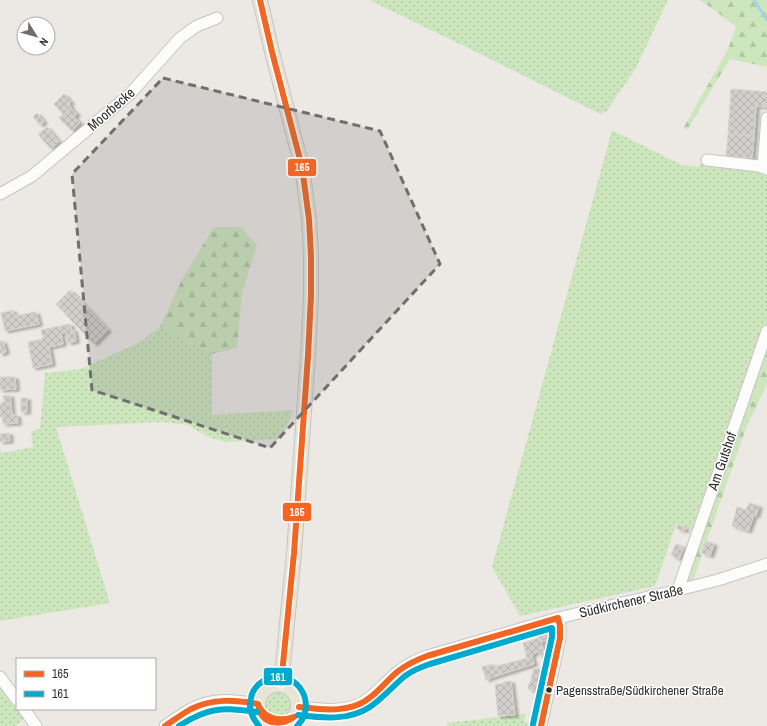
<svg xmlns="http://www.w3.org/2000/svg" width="767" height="726" viewBox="0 0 767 726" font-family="'Archivo Narrow',sans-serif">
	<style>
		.grass { fill: url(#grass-dots) }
		.forest { fill: url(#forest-firs) }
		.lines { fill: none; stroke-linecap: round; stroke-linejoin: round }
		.stream { stroke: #99d6ec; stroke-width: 2.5 }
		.building { fill: url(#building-cross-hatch); stroke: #d7d4d0; filter: url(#shadow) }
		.minor-casing { stroke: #c5c4c5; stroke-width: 13 }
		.major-casing { stroke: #c6c5c4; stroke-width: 16 }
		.minor { stroke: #fcfcfb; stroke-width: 11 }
		.major { stroke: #e8e4d6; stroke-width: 14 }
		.bus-1-casing { stroke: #fff; stroke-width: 9 }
		.bus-2-casing { stroke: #fff; stroke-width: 9 }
		.bus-1 { stroke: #f26522; stroke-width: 6 }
		.bus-2 { stroke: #00a9ce; stroke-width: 6 }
		.marked { fill: #706f6e; fill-opacity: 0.2; stroke: #706f6e; stroke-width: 3; stroke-dasharray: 8 5; stroke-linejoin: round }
		.bus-dot { fill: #2e2e2e; stroke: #fff; stroke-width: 1.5 }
		.labels { text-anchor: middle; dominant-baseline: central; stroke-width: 3; stroke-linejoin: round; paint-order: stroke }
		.bus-label { font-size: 13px; fill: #2e2e2e; stroke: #fff; text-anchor: start }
		.street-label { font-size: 14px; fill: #2e2e2e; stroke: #fff }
		.line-badge { stroke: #fff; stroke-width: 1.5 }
		.badge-label { font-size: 11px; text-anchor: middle; font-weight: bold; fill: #fff }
	</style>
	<defs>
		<pattern id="grass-dots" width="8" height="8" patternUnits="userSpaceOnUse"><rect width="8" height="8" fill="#cee6be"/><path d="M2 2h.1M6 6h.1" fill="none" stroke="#b1c6a4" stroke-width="1.8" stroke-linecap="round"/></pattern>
		<pattern id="forest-firs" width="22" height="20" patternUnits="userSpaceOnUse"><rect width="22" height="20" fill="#cee6be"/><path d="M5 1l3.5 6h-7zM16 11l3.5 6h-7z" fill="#b1c6a4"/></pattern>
		<pattern id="building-cross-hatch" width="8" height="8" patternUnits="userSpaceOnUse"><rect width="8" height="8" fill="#d1cecb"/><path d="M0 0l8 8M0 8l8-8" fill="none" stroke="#b4b1af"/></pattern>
		<filter id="shadow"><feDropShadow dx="3.5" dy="2" stdDeviation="1" flood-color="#0004"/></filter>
	</defs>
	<rect width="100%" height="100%" fill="#ece8e4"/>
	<path class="grass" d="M372,0H668L636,68L606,112L600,114L466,47L371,1Z
		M612,130L682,165L698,167L703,162L758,170L767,173V315L731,422L694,530L676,524L655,586L520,616L492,567Z
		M160,327L212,354V415L294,410L280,439L226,442L208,437L188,425L162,422L56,427L110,603L0,621V450L2,453L33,447L31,431L40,429L45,373L81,369L140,342Z
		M0,683L17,707V709H19L25,718L15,726H0Z
		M263 705a15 15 0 1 1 30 0a15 15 0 1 1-30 0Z
		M526,714L524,721L535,724L534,726H447V723Z"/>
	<path class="forest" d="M700,0H767V67L730,59L687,130L684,127L728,49L736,26Z
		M214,227H241L257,246L242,293L237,348L212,354L160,327L182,279Z
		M767,315V384L746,428L693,581L675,584L731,422Z"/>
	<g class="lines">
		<path class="stream" d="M754,0L767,20"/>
	</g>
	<path class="building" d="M731,89L767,92V107L756,106L754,136L728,134Z
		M64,94L71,102L68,104L71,106L63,114L54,104Z
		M70,107L77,114L74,117L80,123L72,131L59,118Z
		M37,113L44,122L40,125L33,117Z
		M47,127L59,142L51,149L38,134Z
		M728,134L754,136L752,158L726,156Z
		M70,290L108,330L94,344L56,304Z
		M13,310L14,316L36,312L39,324L5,331L1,313Z
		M70,324L72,330H74L76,341L68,343L66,332L61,333L63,344L49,347L52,364L33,368L28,342L43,339L41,330Z
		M0,341H3L6,352L0,354Z
		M0,377H15L16,389L0,390Z
		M10,395L12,415H17L18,423L3,424V417H0V403H4L3,396Z
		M21,398H27V412H21Z
		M9,433L10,441L0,442V434Z
		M749,503L759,506L756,516L754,515L748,531L732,526L737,507L746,510Z
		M678,525L686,528L684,531L676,528Z
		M706,541L714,544L710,556L702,553Z
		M676,544L684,547L679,559L671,555Z
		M552,630L554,638L541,642L545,655L540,656L539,652H538L532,654V657L527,658L523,643L539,638L538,634Z
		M532,657L534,664L499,675L497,666Z
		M493,664L494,668L497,667V666L499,675L485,680L486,679L482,667Z
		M534,668L546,670L541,692L528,689L529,683H530Z
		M511,681L515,715L498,716L495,684H503V682Z"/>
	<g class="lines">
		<g class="minor-casing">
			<path id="minor" d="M707,160L759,166L767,169
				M763,167L767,118
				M0,194L32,176L130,94L180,38L197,26L217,18
				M678,590L767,331
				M0,677L17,700
				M299,707C317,709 339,712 357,705C371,700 381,686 393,676C403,666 414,661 427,656L558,618L678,590L718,580L767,564
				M24,709L36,726
				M165,726C174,720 182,714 191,709C214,697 234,700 258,704
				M541,726L560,638V626L558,618"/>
		</g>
		<g class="major-casing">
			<path id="major" d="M260,0L272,52L302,167L309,219L311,256V296L308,356L294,553L281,684
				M258 705a20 20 0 1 1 40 0a20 20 0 1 1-40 0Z"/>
		</g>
		<use href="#minor" class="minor"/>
		<use href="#major" class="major"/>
		<g class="bus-1-casing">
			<path id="bus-1" d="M260,0L272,52L302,167L309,219L311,256V296L308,356L294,553L281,684
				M258,704C264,719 280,722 294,717
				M258,704C259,707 259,711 261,714C268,726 284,724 294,717
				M299,707C318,709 339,712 357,705C373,699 384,683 397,672C406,665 416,660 427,656L558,618
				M165,726C174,720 182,714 191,709C213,698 235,700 258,704
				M541,726L560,638V626L558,618"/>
		</g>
		<g class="bus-2-casing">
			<path id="bus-2" d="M298,715C322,718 349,721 370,707C383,698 393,686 405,676C412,671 421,667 430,664L552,628V637L533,724
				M179,726C208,707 224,707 257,712
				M259,726C252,718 248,708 251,698C252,691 257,685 263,681C292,663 321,702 297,726"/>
		</g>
		<use href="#bus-1" class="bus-1"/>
		<use href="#bus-2" class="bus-2"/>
	</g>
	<path class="marked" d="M163,78L380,131L440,264L270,448L92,390L72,174Z"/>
	<circle class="bus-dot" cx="549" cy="690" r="3.5"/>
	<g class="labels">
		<g class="bus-label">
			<text x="556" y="690">Pagensstraße/Südkirchener Straße</text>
		</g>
		<g class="street-label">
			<text transform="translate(111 109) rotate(-41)">Moorbecke</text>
			<text transform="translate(722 461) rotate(-71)">Am Gutshof</text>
			<text transform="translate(631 601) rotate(-13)">Südkirchener Straße</text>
		</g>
	</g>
	<g class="line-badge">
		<rect x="287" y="158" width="30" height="19" rx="4" fill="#f26522"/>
		<rect x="282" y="502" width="30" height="20" rx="4" fill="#f26522"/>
		<rect x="263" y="667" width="30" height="19" rx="4" fill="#00a9ce"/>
	</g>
	<g class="badge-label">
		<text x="302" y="171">165</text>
		<text x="297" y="516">165</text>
		<text x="278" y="681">161</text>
	</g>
	<rect x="16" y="658" width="140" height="52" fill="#ffffff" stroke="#ababab"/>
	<rect x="24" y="671" width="20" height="6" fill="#f26522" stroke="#ababab"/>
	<text x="52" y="678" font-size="12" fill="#2e2e2e">165</text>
	<rect x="24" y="691" width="20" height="6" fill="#00a9ce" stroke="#ababab"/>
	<text x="52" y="698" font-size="12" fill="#2e2e2e">161</text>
	<g transform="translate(36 36) rotate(127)"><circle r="19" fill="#ffffff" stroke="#ababab"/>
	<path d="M0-3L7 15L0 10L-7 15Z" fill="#706f6e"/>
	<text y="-6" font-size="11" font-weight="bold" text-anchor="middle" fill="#2e2e2e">N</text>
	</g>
</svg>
